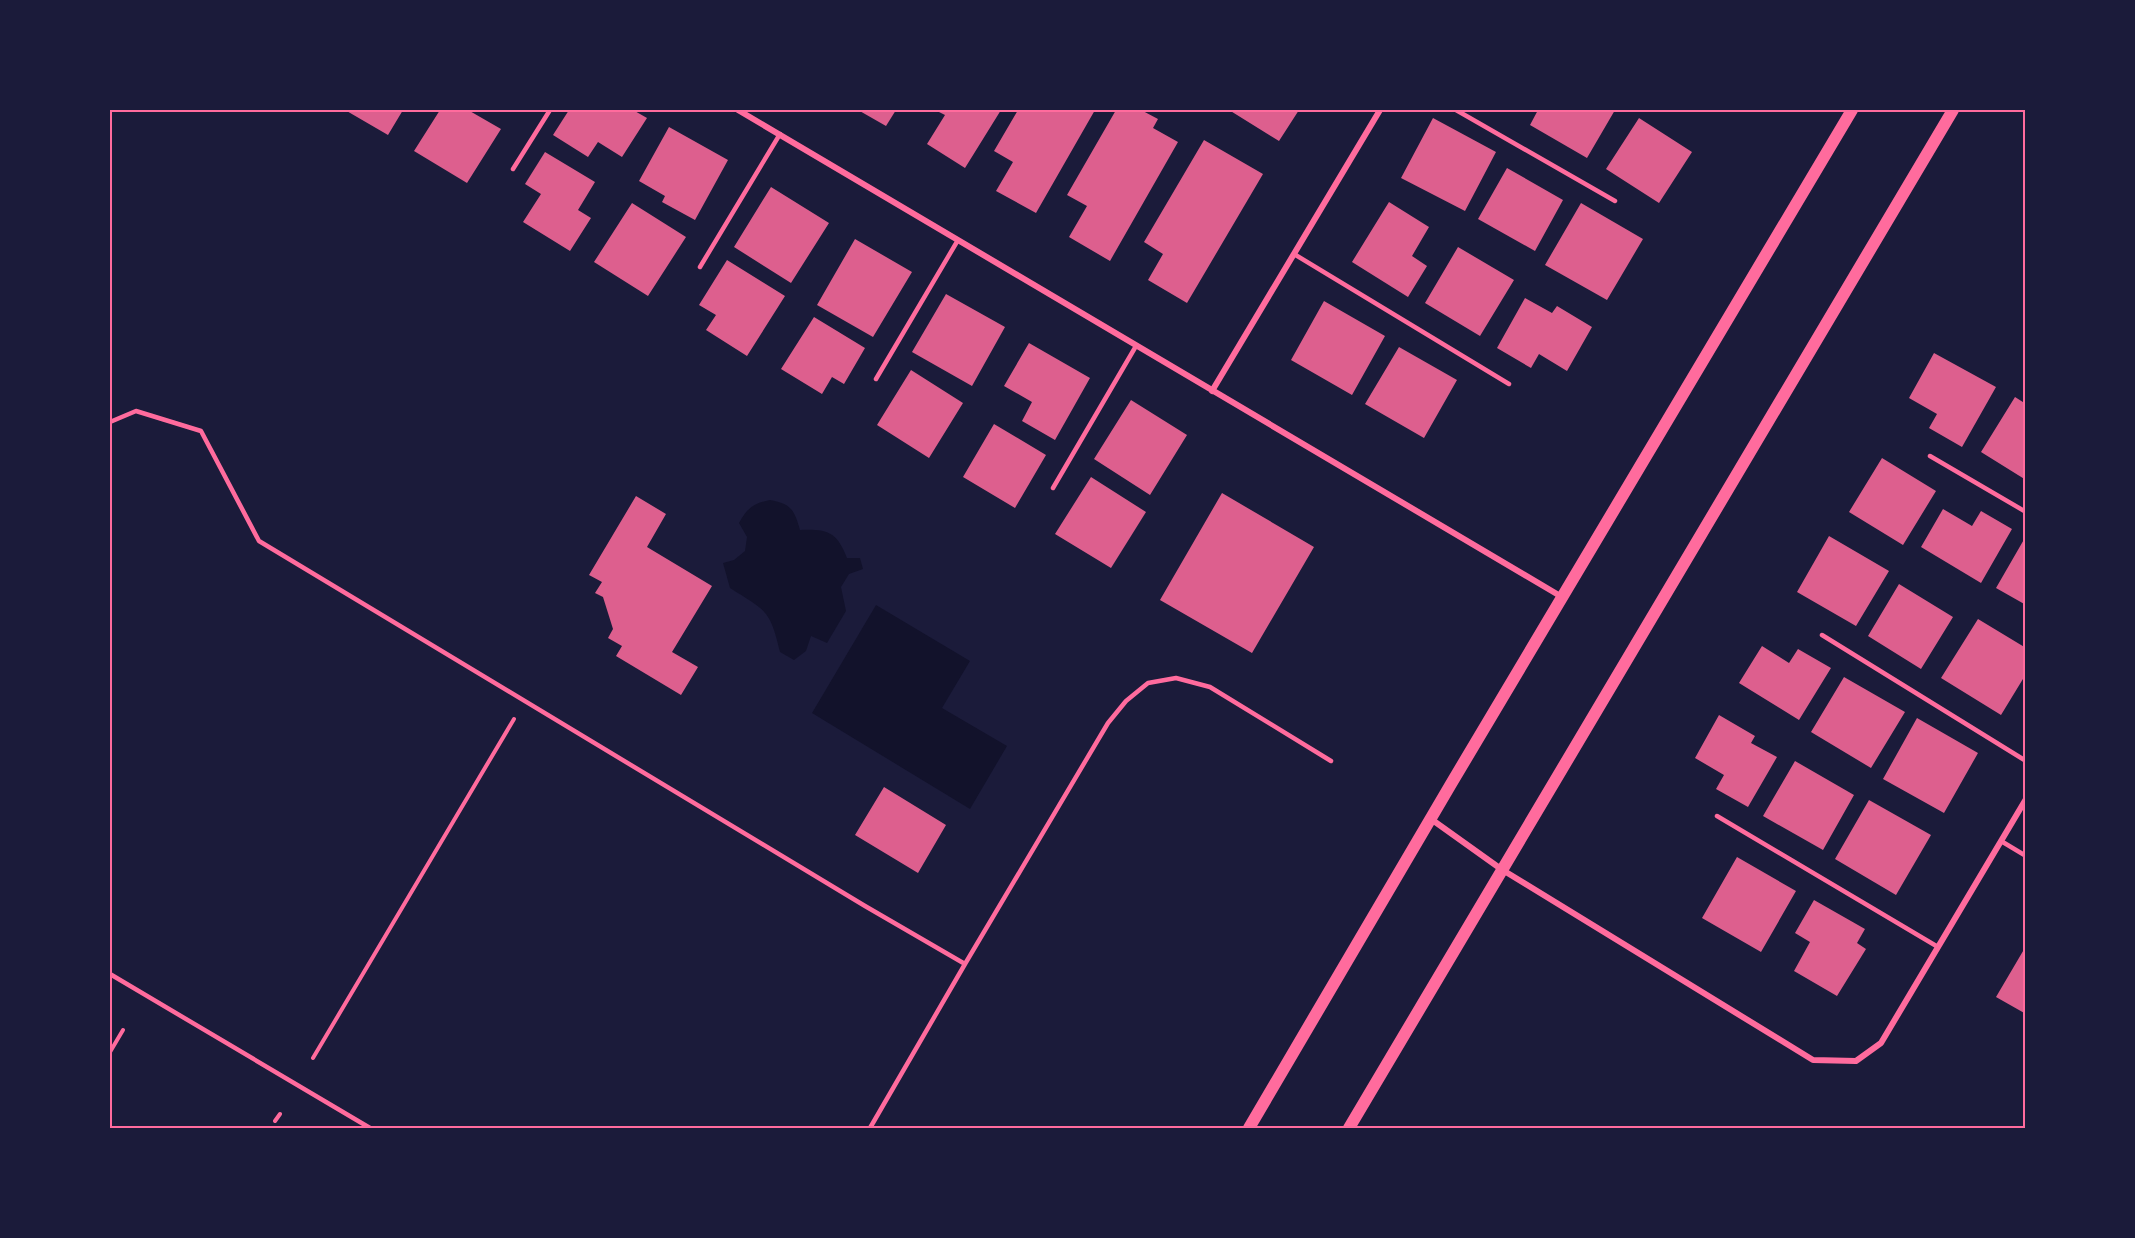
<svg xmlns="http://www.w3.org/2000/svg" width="2135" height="1238" viewBox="0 0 2135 1238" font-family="'Source Sans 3',sans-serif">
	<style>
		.water { fill: #12122b }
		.building { fill: #dd5f8e }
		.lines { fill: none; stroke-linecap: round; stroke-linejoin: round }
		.path { stroke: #ff6b9d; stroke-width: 4 }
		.service { stroke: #ff6b9d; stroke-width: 4.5 }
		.minor { stroke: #ff6b9d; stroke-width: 6 }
		.secondary { stroke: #ff6b9d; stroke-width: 12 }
		.neatline { fill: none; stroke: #ff6b9d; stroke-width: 2 }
	</style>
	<rect width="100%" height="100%" fill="#1b1b3a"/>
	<path class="water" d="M770,500C791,504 794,509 800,530C828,529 837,532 847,558H860L863,569L849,574L841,587L846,611L827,643L811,636L806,651L794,660L780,652C770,609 766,611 730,588L723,563L734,560L745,551L747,537L739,523C747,508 754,503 770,500Z
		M876,605L970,661L942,708L1007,746L970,809L812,713Z"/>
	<path class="building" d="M345,110H403L388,135Z
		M440,110H468L501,129L467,183L414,151Z
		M569,110H633L647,118L622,157L598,142L588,157L553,135Z
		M858,110H896L886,126Z
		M935,110H1001L965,168L927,144L945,115Z
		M1018,110H1095L1036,213L996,191L1013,162L994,151Z
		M1116,110H1141L1158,119L1153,128L1178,142L1110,261L1069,237L1087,206L1067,195Z
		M1229,110H1299L1279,141Z
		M1538,110H1615L1587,158L1530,125Z
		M1433,118L1496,152L1465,211L1401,178Z
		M1639,118L1692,152L1659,203L1606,169Z
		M669,127L728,160L695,220L662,202L665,196L639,181Z
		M1204,140L1263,174L1187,303L1148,280L1163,254L1144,242Z
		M545,152L595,182L578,210L591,218L570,251L523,222L541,194L525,184Z
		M1507,168L1563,200L1535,251L1478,219Z
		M771,187L829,223L791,283L734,247Z
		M1389,202L1429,227L1412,256L1427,266L1408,297L1352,262Z
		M632,203L686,237L648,296L594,262Z
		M1581,203L1643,239L1607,300L1545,265Z
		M855,239L912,272L873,337L817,305Z
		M1458,247L1514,280L1480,336L1425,303Z
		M727,260L785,296L747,356L706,330L716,315L699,305Z
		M946,294L1005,327L972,386L912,352Z
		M1525,298L1552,313L1557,306L1592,327L1567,371L1539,354L1531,368L1497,348Z
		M1324,301L1385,336L1352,395L1291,360Z
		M814,317L865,348L844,384L832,377L822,394L781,369Z
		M1029,343L1090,378L1055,440L1022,421L1032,402L1004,386Z
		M1399,347L1457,380L1424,438L1365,404Z
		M1934,353L1996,387L1962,447L1929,428L1937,414L1909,398Z
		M911,370L963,403L929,458L877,425Z
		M2015,397L2026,404V480L1981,452Z
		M1131,400L1187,435L1150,495L1094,459Z
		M994,424L1046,455L1015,508L963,477Z
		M1882,458L1936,491L1903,545L1849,512Z
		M1091,477L1146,512L1111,568L1055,534Z
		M1222,493L1314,547L1252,653L1160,600Z
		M636,496L666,514L647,547L712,586L672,652L698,667L681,695L616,656L622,646L608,638L613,629L603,597L595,593L602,582L589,575Z
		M1943,509L1972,526L1981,511L2012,529L1981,583L1921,547Z
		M1829,536L1889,571L1856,626L1797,592Z
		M2026,536V605L1996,588Z
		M1899,584L1953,617L1921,669L1868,636Z
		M1978,619L2026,648V674L2001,715L1941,678Z
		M1762,646L1789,663L1798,649L1831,668L1799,720L1739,683Z
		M1844,677L1905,712L1871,768L1811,732Z
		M1719,715L1755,736L1751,743L1777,757L1748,807L1716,789L1724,775L1695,758Z
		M1917,718L1978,753L1944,813L1883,779Z
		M1795,761L1854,795L1823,850L1763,816Z
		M884,787L946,825L918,873L855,835Z
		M1869,800L1931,835L1896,895L1835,859Z
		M1737,857L1796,891L1761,952L1702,918Z
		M1814,900L1865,929L1857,943L1866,949L1837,996L1794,971L1810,942L1795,933Z
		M2026,946V1014L1996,997Z"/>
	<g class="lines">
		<path class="path" d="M110,1052L123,1030
			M313,1058L514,719
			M275,1121L280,1114"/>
		<path class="service" d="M1456,110L1615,201
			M513,169L550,110
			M1294,254L1509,384
			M700,267L780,134
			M876,379L958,240
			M110,422L136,411L201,431L259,541L865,906L965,964L870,1128
			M1930,456L2026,512
			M1053,488L1136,346
			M1822,635L2026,761
			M1717,816L1938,947
			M2001,841L2026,856
			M965,964L1108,723L1126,701L1148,683L1176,678L1210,687L1331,761
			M110,974L370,1128"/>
		<path class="minor" d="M738,110L1562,597
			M1212,391L1380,110
			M1431,819L1501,869L1813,1060L1856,1061L1881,1043L2026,799"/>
		<path class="secondary" d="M1249,1128L1451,784L1852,110
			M1349,1128L1953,110"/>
	</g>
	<rect width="2135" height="1238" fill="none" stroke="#1b1b3a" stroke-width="222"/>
	<rect x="111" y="111" width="1913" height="1016" class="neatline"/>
</svg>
